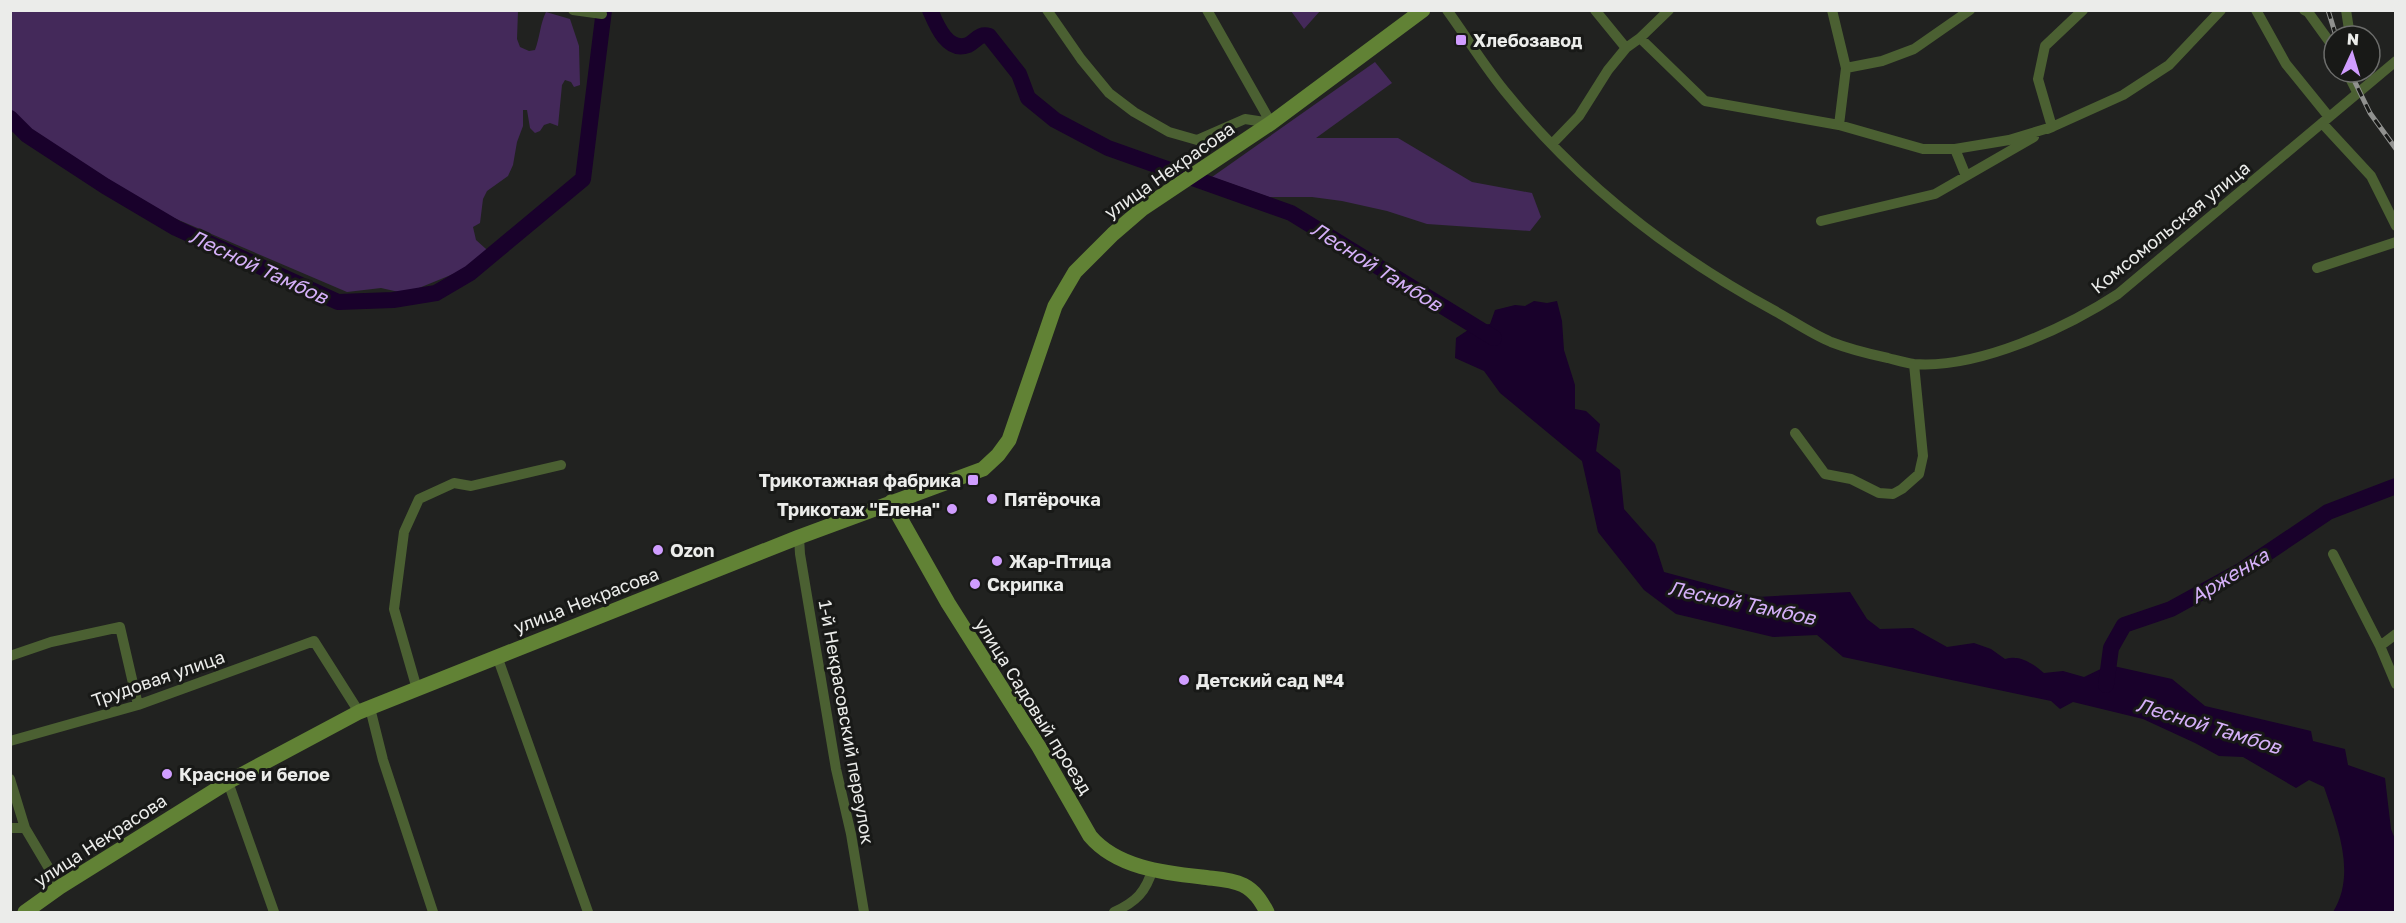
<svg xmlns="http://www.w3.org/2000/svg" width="2406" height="923" viewBox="0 0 2406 923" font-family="'Golos Text',sans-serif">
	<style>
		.green { fill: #44295a }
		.water { fill: #19012b }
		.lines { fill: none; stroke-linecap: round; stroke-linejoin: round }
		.river { stroke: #19012b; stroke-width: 16 }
		.street { stroke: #4b6032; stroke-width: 10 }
		.secondary { stroke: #618235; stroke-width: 15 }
		.rail-casing { stroke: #90918f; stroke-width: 5 }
		.rail { stroke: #181917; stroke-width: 3; stroke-dasharray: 9; stroke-linecap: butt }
		.poi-dot { fill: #d09dff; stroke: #181917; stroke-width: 2 }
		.labels { text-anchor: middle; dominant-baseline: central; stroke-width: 6; stroke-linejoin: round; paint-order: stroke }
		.poi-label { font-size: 18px; font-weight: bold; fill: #ebecea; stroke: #181917; text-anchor: start }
		.street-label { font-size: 18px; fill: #ebecea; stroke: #181917 }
		.water-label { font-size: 20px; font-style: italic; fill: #d5b0f9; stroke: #181917 }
	</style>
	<rect width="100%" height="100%" fill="#212220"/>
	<path class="green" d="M11,10L518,11L517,39L520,47L529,51L535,50C540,37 540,24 546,12L570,19L579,46L580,85L574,87L571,82L565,80L562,85L558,126L550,123L544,125L540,131L535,133L530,128L527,110H523V126L517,142L513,165L508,176L487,191L483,199L480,223L473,227L476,240L495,257L414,290L399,292L381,288L347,292L99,186L35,140L11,113Z
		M1291,11H1320L1304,29Z
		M1375,62L1392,83L1316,138H1398L1472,182L1532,193L1541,217L1530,231L1427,224L1387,211L1342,201L1312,197H1269L1212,177Z"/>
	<path class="water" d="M1534,301L1547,303L1557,301L1562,321L1564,350L1575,385V409L1586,411L1600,424L1596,451L1620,470L1624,509L1655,544L1664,572L1757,597L1850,592L1867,619L1880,629L1913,628L1947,647L1974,643L1991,649L2005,659C2020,654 2033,664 2044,673L2063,671L2084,677L2109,665L2172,679L2205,706L2311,731L2313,741L2345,749L2348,765L2385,778L2391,829L2395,839V912H2333C2357,873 2337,826 2324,787L2309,780L2296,788L2243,757L2219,756L2195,743L2143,719L2073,702L2060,709L2051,701L1843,657L1817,635L1773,637L1676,614L1644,590L1598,532L1582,461L1500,393L1484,371L1455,358L1456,338L1474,326L1490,324L1495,310L1515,305L1525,306Z"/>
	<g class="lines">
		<path class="river" d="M930,10C936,24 947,53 968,45C976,41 979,33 989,36L1019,74L1028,98L1055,120L1108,148L1291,213L1494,338
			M10,118L27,135L105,186L176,228L338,302L393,300L436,293L470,273L583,179L604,10
			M2106,685L2111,648L2124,625L2171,609L2242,570L2328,512L2396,486"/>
		<path class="street" d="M573,10L602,14
			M1047,10L1081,59L1109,93L1134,112L1169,132L1197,140L1245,119L1271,123
			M1207,10L1271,123
			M1447,10C1468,39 1486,69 1508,95C1582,186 1673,256 1775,311C1793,321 1812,334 1831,342C1849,349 1869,354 1888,358C1896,360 1906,363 1914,364C1978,369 2066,328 2118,294L2396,61
			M1595,10L1626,48
			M1832,10L1846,68L1839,125
			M2256,10L2286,64L2329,117
			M2304,10L2308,12L2334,48
			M2346,10L2350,36
			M1640,38L1705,101L1839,125L1923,149H1955L2009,140L2052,127L2123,95L2169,65L2221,10
			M1846,68L1882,61L1914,49L1970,10
			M2347,72L2357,92
			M2322,123L2371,176L2396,226
			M2047,129L2052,127L2038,79L2045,46L2083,10
			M1552,144L1579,116L1608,70L1626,48L1640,38L1669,10
			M1955,149L1966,176
			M1821,221L1935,194L2034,137
			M2317,268L2396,242
			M1795,433L1825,474L1851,479L1879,493L1893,494L1902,489L1919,474L1923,456L1914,364
			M799,537L800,554L836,769L851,834L864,912
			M2333,554L2380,646L2396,684
			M2380,646L2396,634
			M10,656L51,642L120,627L138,705
			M497,656L588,912
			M417,689L394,609L404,532L419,499L454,483L471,486L561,465
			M370,708L383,760L433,912
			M10,741L138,705L314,641L359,712
			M10,779L25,828L60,887
			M228,782L274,912
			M10,828H25
			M1114,912C1136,902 1146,892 1153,868"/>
		<path class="secondary" d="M891,502L948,603L1039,747L1090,836C1116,867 1163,873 1202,877C1215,879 1230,879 1243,885C1255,891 1261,901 1267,912
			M25,912L60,887L228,782L359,712L799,537L983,469L998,455L1009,440L1055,306L1075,272L1113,234L1142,209L1271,123L1423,10"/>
		<g class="rail-casing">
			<path id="rail" d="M2328,10L2336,36
				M2350,72L2370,113L2396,149"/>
		</g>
		<use href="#rail" class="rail"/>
	</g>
	<g class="poi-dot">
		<rect x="1455" y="34" width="12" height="12" rx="3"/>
		<rect x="967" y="474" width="12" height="12" rx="3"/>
		<circle cx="992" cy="499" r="6"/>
		<circle cx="952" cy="509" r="6"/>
		<circle cx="658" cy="550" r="6"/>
		<circle cx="997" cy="561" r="6"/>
		<circle cx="975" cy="584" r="6"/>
		<circle cx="1184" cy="680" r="6"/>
		<circle cx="167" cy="774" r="6"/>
	</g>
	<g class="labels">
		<g class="poi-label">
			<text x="1473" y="40">Хлебозавод</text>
			<text x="961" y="480" text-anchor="end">Трикотажная фабрика</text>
			<text x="1004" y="499">Пятёрочка</text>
			<text x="940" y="509" text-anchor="end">Трикотаж "Елена"</text>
			<text x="670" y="550">Ozon</text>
			<text x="1009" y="561">Жар-Птица</text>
			<text x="987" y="584">Скрипка</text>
			<text x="1196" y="680">Детский сад №4</text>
			<text x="179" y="774">Красное и белое</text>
		</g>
		<g class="street-label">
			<text transform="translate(1169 170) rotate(-35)">улица Некрасова</text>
			<text transform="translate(2170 227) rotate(-39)">Комсомольская улица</text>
			<text transform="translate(586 600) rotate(-21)">улица Некрасова</text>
			<text transform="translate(158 678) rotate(-19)">Трудовая улица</text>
			<text transform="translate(1034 706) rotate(58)">улица Садовый проезд</text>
			<text transform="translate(847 722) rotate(80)">1-й Некрасовский переулок</text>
			<text transform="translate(100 840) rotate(-33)">улица Некрасова</text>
		</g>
		<g class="water-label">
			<text transform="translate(259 266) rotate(25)">Лесной Тамбов</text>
			<text transform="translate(1377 266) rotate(32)">Лесной Тамбов</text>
			<text transform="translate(2229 575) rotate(-31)">Арженка</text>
			<text transform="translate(1742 602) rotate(12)">Лесной Тамбов</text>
			<text transform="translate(2209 725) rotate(17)">Лесной Тамбов</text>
		</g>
	</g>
	<rect width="2406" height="923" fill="none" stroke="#ebecea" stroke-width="24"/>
	<g transform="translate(2352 54) rotate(4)"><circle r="28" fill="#181917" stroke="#6c6d6b" stroke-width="1.5"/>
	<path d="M0-4.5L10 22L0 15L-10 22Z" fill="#d09dff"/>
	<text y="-9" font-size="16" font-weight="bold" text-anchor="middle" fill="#ebecea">N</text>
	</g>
</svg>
